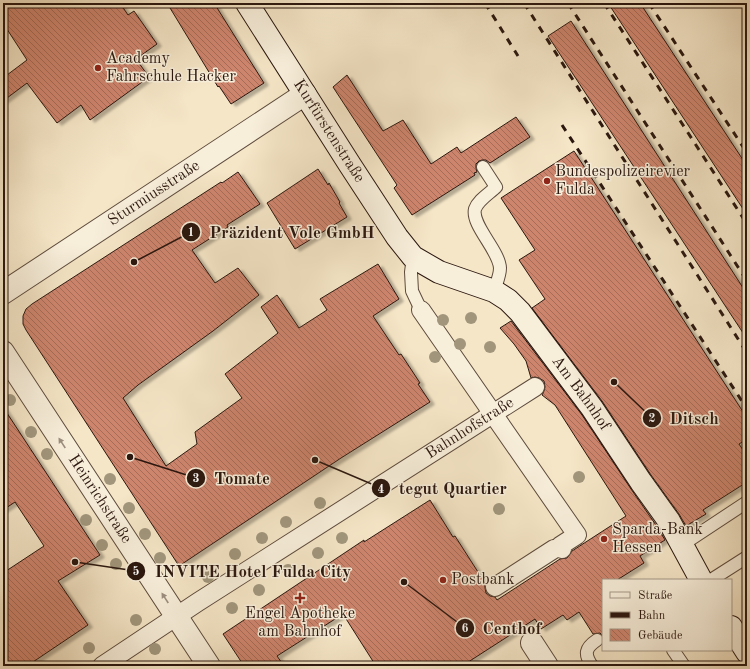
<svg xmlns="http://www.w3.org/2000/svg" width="750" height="669" viewBox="0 0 750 669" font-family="'Old Standard TT',serif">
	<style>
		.building { fill: url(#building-back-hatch); stroke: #2b170f; filter: url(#shadow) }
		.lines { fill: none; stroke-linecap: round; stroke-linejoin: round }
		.service-casing { stroke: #5e4b3d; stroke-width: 14 }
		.pedestrian-casing { stroke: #5e4b3d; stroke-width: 20 }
		.minor-casing { stroke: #5e4b3d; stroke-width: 24 }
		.secondary-casing { stroke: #2b170f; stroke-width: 24 }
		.service { stroke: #f8efdb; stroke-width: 12 }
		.pedestrian { stroke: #f8efdb; stroke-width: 18 }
		.minor { stroke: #f8efdb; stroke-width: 22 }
		.secondary { stroke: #f8efdb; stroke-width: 22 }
		.rail { stroke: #2b170f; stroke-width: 3; stroke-dasharray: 7 7; stroke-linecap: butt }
		.tree { fill: #a1967c }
		.oneway { fill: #9c8e7f }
		.poi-dot { fill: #8f2418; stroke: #f8efdb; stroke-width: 1.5 }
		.labels { text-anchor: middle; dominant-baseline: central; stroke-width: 3; stroke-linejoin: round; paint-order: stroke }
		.poi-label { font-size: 16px; fill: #2b170f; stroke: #f8efdb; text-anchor: start }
		.street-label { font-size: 16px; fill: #2b170f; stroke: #f8efdb }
		.leader { fill: none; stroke: #2b170f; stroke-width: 1.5 }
		.callout-dot { fill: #2b170f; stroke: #f8efdb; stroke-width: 1.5 }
		.mark-label { font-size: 12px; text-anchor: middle; font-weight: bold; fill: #fff }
		.callout-label { font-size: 17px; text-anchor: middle; font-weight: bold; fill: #2b170f; stroke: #f8efdb; stroke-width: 3; stroke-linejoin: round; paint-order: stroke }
	</style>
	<defs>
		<pattern id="building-back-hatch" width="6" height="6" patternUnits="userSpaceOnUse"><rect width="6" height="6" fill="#ce856e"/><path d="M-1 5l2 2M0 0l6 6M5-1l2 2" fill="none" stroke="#a76c59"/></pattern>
		<filter id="shadow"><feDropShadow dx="4.5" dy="2.5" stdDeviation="1" flood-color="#0004"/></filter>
	</defs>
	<rect width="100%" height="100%" fill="#f5e6c7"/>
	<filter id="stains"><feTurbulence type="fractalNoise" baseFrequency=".005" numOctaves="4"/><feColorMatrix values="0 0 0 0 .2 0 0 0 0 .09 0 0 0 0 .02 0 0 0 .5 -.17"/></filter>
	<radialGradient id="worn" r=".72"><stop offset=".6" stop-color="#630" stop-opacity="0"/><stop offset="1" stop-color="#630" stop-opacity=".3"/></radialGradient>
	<path class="building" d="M3,3H120L128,15L134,11L157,44L136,59L149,77L90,120L81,105L57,123L27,83L3,101V78L27,60L3,23Z
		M167,3H214L264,83L231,104L219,86L218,87Z
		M608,3H640L747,166V215Z
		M571,21L747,294V339L548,36Z
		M347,75L383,131L403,120L431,164L457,147L461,153L516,117L530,137L490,163L486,160H482L479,161L476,164V168L477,172L474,173L475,175L412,215L394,188L397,185L333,87Z
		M574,151L747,418V439L739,444L747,456V482L703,510L706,514L686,526L679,514L651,475L602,401L532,308L545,299L519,260L535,250L501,198Z
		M318,169L328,185L329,183L340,202L339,203L347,217L295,249L267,203Z
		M238,172L260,204L227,225L228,227L192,250L215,283L238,268L259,295L213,331L138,385L123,398L166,466L197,444L195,432L242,398L225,374L278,333L261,307L277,295L299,328L327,310L320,299L378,264L399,299L373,316L399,355L401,354L420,383L418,384L430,402L341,458L179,566L26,330L23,324V316L26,309L32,304L221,182L222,183Z
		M511,321L582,415L631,489L658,528L665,540L640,556L644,563L617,580H603V636L600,633L593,634L579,612L567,620L563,615L541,629L535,619L462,666H376L343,614L277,656L284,666H244L223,634L364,540V542L430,500L453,537L455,536L485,583V588L486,593L490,596L495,597L497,600L560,559L567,558L572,551L626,516L555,405L542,395L544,391L545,387L544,381L539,378L535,377L531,378L526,361L514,344L500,328Z
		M3,407L100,555L58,581L88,625L27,666H3V573L44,546L15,502L3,510Z"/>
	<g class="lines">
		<g class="service-casing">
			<path id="service" d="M483,167L496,187C490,193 478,200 475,209C471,225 499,250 500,268C500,276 496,284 494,291
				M413,257L411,272L412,291L421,310
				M682,545L747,502
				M711,580L747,557
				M673,650L684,666
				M592,666C584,654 585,648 597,640"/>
		</g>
		<g class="pedestrian-casing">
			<g id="pedestrian">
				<path d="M421,310L577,535L560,546L562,549"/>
				<path d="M495,587L554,549"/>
				<path id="s1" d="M102,666L198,602L535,387"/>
			</g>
		</g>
		<g class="minor-casing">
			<g id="minor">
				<path id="s2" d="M3,293L305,94"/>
				<path id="s3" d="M3,352L209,666"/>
				<path d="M532,643L547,666"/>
			</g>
		</g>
		<g class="secondary-casing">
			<g id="secondary">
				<path id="s4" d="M247,3L350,165L397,237L413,257L439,272L494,291L508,300L520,312L592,408L641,482L669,521L701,580"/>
				<path d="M731,627L747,652"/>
			</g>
		</g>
		<use href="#service" class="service"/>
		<use href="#pedestrian" class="pedestrian"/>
		<use href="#minor" class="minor"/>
		<use href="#secondary" class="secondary"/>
		<path class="rail" d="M485,3L518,56
			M524,3L747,353
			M568,3L747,281
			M604,3L747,224
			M649,3L747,153
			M562,125L747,409"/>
	</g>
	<g class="tree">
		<circle cx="471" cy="318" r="6"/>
		<circle cx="443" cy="320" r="6"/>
		<circle cx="460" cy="344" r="6"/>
		<circle cx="490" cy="347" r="6"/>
		<circle cx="435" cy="357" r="6"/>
		<circle cx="10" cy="400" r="6"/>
		<circle cx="31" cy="432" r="6"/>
		<circle cx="47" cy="454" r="6"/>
		<circle cx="579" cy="477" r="6"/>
		<circle cx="110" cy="479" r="6"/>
		<circle cx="320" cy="503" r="6"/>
		<circle cx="129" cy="508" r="6"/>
		<circle cx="499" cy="509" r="6"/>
		<circle cx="86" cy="520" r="6"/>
		<circle cx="286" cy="522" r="6"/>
		<circle cx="145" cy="534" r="6"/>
		<circle cx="262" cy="538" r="6"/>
		<circle cx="342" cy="538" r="6"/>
		<circle cx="102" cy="545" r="6"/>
		<circle cx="318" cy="553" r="6"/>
		<circle cx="235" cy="554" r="6"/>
		<circle cx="160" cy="558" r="6"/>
		<circle cx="116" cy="564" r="6"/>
		<circle cx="288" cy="570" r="6"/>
		<circle cx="208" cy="577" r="6"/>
		<circle cx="259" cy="590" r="6"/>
		<circle cx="232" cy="608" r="6"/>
		<circle cx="136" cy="620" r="6"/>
		<circle cx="89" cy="648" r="6"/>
		<circle cx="155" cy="649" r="6"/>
	</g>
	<defs><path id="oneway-solid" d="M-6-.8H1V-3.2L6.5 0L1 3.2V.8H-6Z"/></defs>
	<g class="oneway">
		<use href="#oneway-solid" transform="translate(62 443) rotate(-123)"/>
		<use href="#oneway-solid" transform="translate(165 598) rotate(-123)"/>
	</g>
	<g class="poi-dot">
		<circle cx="98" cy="68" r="4"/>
		<circle cx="547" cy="181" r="4"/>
		<circle cx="604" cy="539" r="4"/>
		<circle cx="443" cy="580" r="4"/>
		<path d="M298 592h4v4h4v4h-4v4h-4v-4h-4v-4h4z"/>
	</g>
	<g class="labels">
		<g class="poi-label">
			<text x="106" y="59">Academy<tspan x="106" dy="18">Fahrschule Hacker</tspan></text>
			<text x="555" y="172">Bundespolizeirevier<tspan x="555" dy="18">Fulda</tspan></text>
			<text x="612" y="530">Sparda-Bank<tspan x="612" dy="18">Hessen</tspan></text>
			<text x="451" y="580">Postbank</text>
			<text x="300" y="614" text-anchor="middle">Engel Apotheke<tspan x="300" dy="18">am Bahnhof</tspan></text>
		</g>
		<g class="street-label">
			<text stroke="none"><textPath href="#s4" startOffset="152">Kurfürstenstraße</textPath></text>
			<text stroke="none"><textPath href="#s2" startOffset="181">Sturmiusstraße</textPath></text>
			<text stroke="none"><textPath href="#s4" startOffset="527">Am Bahnhof</textPath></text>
			<text stroke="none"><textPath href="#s1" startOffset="438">Bahnhofstraße</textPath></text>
			<text stroke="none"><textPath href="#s3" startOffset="176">Heinrichstraße</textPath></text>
		</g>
	</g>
	<path class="leader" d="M134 262L191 232M614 382L652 418M130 457L196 478M315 460L381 488M75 562L136 571M404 582L465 628"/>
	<g class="callout-dot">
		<circle cx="134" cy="262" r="4"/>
		<circle cx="614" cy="382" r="4"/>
		<circle cx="130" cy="457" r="4"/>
		<circle cx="315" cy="460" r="4"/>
		<circle cx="75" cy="562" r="4"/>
		<circle cx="404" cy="582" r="4"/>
		<circle cx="191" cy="232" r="10"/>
		<circle cx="652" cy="418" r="10"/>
		<circle cx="196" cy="478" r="10"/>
		<circle cx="381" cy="488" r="10"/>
		<circle cx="136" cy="571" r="10"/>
		<circle cx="465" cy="628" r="10"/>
	</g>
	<g class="mark-label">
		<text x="191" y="236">1</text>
		<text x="652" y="422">2</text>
		<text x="196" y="482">3</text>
		<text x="381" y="493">4</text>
		<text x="136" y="575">5</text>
		<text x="465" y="632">6</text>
	</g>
	<g class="callout-label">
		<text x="292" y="238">Präzident Vole GmbH</text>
		<text x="694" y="424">Ditsch</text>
		<text x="242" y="484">Tomate</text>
		<text x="453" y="494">tegut Quartier</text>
		<text x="253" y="577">INVITE Hotel Fulda City</text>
		<text x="512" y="634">Centhof</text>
	</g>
	<rect width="750" height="669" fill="none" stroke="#f5e6c7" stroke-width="16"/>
	<rect x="4" y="4" width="742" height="661" fill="none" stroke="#2b170f" stroke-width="2"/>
	<rect x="8" y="8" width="734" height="653" fill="none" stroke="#2b170f"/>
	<rect x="602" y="579" width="130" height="72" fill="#f8efdb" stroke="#a69989"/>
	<rect x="610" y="592" width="20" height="6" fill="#f8efdb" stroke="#a69989"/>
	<text x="638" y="599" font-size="12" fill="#2b170f">Straße</text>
	<rect x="610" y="612" width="20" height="6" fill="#2b170f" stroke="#a69989"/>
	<text x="638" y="619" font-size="12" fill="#2b170f">Bahn</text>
	<rect x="610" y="629" width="20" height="12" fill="url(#building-back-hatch)" stroke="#a69989"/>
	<text x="638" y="639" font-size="12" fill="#2b170f">Gebäude</text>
	<rect width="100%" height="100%" filter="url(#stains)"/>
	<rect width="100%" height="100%" fill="url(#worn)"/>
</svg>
